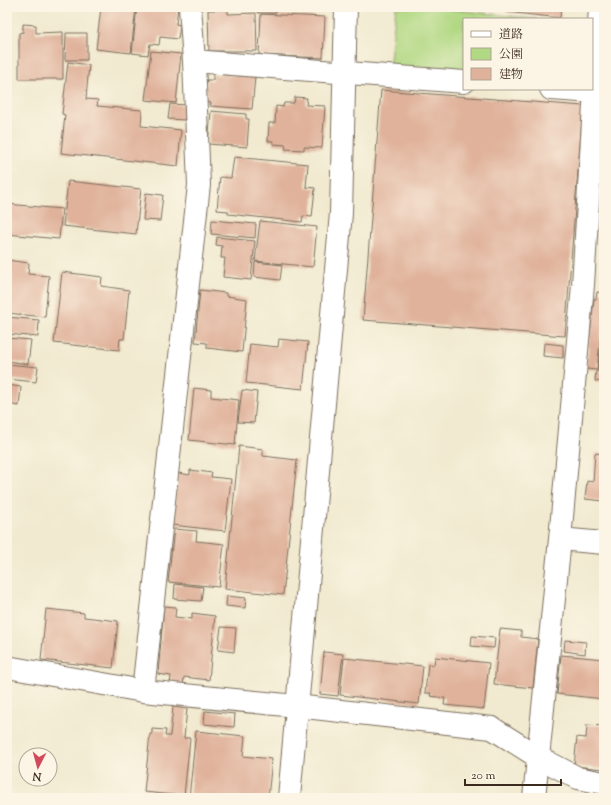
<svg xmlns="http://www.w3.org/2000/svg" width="611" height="805" viewBox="0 0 611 805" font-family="'Sorts Mill Goudy','Noto Serif JP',serif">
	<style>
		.green { fill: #b1d882; stroke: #768150 }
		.building { fill: #e0b29b }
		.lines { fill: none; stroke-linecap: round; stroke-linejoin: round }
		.street-casing { stroke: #7b6d5c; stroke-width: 24 }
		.secondary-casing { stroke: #7b6d5c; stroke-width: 24 }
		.street { stroke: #fff; stroke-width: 22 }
		.secondary { stroke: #fff; stroke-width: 22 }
	</style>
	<rect width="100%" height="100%" fill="#fcf5e5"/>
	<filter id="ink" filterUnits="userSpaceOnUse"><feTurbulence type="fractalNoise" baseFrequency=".025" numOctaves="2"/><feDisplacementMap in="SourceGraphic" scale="8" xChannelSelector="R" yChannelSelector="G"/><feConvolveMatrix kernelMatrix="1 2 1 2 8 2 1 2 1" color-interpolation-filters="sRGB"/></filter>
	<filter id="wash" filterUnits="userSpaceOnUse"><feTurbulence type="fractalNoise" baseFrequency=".012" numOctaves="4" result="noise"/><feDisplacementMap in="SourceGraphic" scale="16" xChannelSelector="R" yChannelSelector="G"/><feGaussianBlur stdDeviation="0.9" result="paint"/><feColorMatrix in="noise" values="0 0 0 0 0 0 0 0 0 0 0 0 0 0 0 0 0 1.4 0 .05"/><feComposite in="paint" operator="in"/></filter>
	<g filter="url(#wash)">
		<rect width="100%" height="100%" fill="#f1ead0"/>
		<path class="green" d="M396,7H429L537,19H464V73L389,68Z"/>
		<g id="blocks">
			<path class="building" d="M101,7H136L131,53L96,49Z
				M137,7H178L176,24L180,25L178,39L160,37L159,45L150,44L148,55L132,53Z
				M258,7H276V13H258Z
				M507,7H561L560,18L506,12Z
				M208,10H228V14L256,13L257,51H209Z
				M261,14L325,17L323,58L259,55Z
				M23,24L36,25V33L63,32V79H19V33L23,32Z
				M66,33H87V60H65Z
				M151,51L181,54L176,103L145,100Z
				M68,62L89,65L86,99L98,100L97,106L142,110L141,126L181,130L178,166L61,153L65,115L62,114Z
				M213,74L255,77L252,109L210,106L211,103L205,102L207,80H213Z
				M381,90L583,106L565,336L363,320Z
				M295,97L307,98L306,105L325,106L322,148L304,147V150L285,149L286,145L273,144V141H268L269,123H275L276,106L283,107L284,103H294Z
				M170,104L187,105L185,120L168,119Z
				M211,111L246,114V119H249L247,147L208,144Z
				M234,157L308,164L306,187L315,188L312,217L303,216L302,222L228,214V211L217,210L220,177L231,178Z
				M603,170H604V204L599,203Z
				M68,181L141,189L136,234L63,226Z
				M146,193L163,195L160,221L143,220Z
				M7,204L62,209L59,239L7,234Z
				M602,207H604V218H601Z
				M212,220L256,224L255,238L211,234Z
				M260,221L317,227L313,267L255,261Z
				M217,237L255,241L251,280L223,277L225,258H221L222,246L216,245Z
				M7,260L29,263L28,274L49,276L45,317L7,313Z
				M255,262L282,265L280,280L254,277Z
				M62,272L102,277L101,286L129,290L124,339H120L119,350L54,343Z
				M200,290L226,293V296L247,299L242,352L207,348V343L195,342Z
				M597,292L604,293V332H601L597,370L586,369L594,299H596Z
				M7,317L39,320L38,337L7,334Z
				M602,334H604V370H598Z
				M7,338L31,340L28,364L7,361Z
				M279,339L308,342L303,389L246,383L250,344L278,347Z
				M544,343L563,345V358L543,356Z
				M7,364L38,367L36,382L7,379Z
				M596,371L604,372V382L595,381Z
				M7,385L21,387L19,406L7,404Z
				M194,388L211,390V397L239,400L235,445L189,440Z
				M242,390L257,392L254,423L238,422Z
				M239,446L263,449V456L297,460L283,595L225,589Z
				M595,453L604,454V501L585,499L587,481L593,482Z
				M190,470L212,473L211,477L231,479L225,531L172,525L178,473L190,475Z
				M174,529L197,531L196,541L224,544L219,587L168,582Z
				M175,584L203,587L201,601L174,599Z
				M227,596L246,598L245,608L226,606Z
				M164,606L176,607L175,617L192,619V613L215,616L209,680L184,677L183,686L170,685L171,676L158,674Z
				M46,609L84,613V617L118,621L113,668L41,660Z
				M221,627L236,628L234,652L218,650Z
				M500,629L521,631V637L538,639L533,688L494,684Z
				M472,636L495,638L494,648L471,646Z
				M565,640L586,642L585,654L564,651Z
				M324,652L343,654L338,696L320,694Z
				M561,655L604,659V699L557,694Z
				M435,657L489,663L484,709L444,705L445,698L430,696L431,693H425L428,664L434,665Z
				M344,658L423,666L419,704L340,695Z
				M173,707L187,709L184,738H190L184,796L144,792L150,734H152V729L166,730L165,736H170Z
				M205,711L235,714L234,727L204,724Z
				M587,725L604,726V769L574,766L577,737L586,738Z
				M196,731L245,736L243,756L272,759L268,798H189Z"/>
		</g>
	</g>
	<g filter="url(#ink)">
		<use href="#blocks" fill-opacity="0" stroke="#7b6d5c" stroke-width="1"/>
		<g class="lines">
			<g class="street-casing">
				<path id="street" d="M194,61L464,82
					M551,89L594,92
					M560,539L604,543
					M7,667L143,691L296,706L492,728L538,757L578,778L604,783
					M143,691L199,185L194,61L190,7
					M534,798L560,539L583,285L600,7"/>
			</g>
			<g class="secondary-casing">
				<path id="secondary" d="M289,798L341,213L346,7"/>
			</g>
			<use href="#street" class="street"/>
			<use href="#secondary" class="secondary"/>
		</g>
	</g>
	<rect width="611" height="805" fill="none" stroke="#fcf5e5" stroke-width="24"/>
	<rect x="463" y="18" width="130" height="72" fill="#fcf5e5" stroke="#afa495"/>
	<rect x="471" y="31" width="20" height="6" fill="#ffffff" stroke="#afa495"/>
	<text x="499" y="38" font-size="12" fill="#3b2a1e">道路</text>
	<rect x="471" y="48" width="20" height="12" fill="#b1d882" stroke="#afa495"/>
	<text x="499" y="58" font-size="12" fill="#3b2a1e">公園</text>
	<rect x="471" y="68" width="20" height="12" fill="#e0b29b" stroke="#afa495"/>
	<text x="499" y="78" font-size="12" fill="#3b2a1e">建物</text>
	<g transform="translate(38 767) rotate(186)"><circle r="19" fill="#fcf5e5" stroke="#afa495"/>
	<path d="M0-3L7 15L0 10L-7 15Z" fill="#d1495b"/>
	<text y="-6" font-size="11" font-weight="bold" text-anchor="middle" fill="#3b2a1e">N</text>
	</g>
	<path d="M465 779v6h96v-6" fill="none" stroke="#3b2a1e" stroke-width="2"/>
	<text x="471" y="779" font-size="12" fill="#3b2a1e" stroke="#fcf5e5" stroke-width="3" paint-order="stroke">20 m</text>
</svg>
